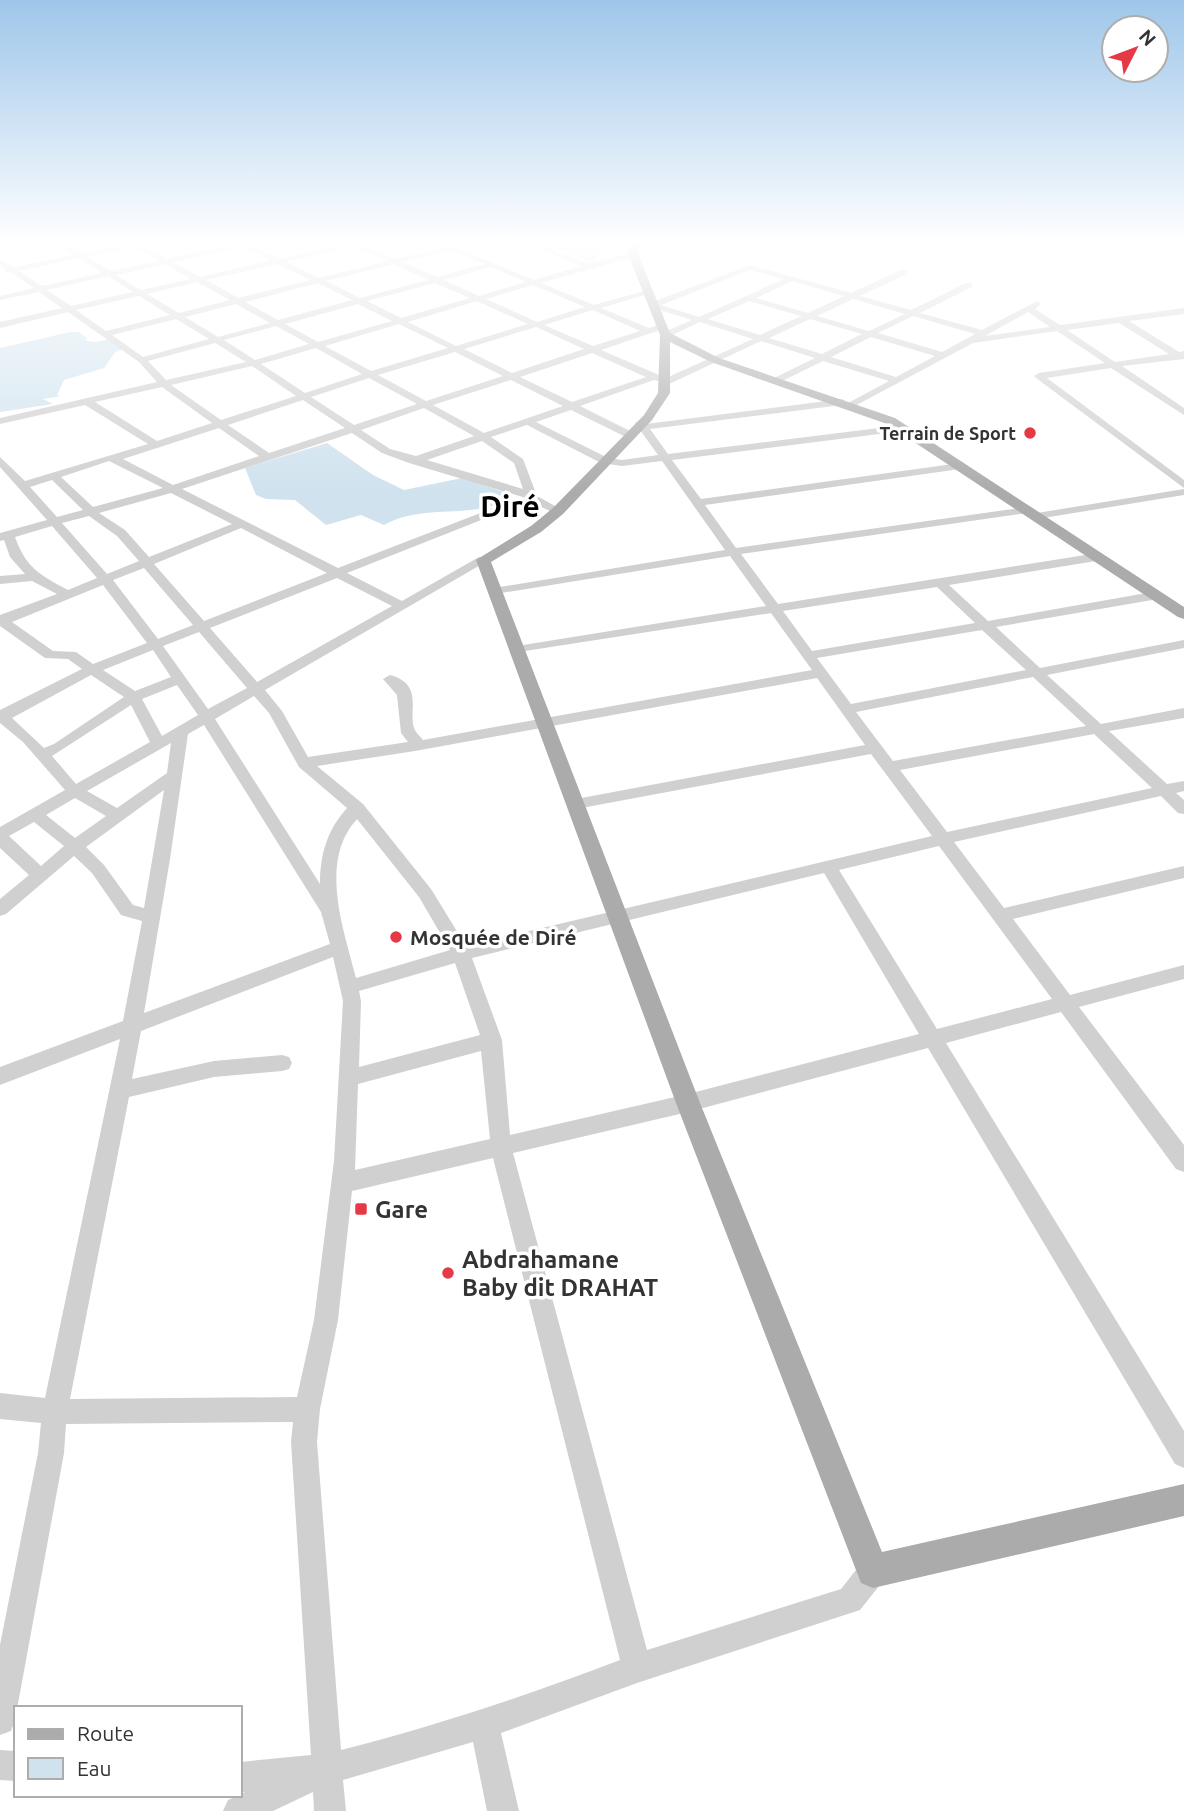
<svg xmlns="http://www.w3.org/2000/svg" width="1184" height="1811" viewBox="0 0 1184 1811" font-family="Ubuntu,sans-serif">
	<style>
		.water { fill: #cfe2ee }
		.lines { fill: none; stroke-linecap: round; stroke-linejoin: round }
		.minor { fill: #d0d0d0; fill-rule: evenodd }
		.major { fill: #ababab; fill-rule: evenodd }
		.poi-dot { fill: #e63946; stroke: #fff; stroke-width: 2.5 }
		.labels { text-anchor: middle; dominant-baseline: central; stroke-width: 7; stroke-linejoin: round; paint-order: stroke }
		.far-poi-label { font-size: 18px; font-weight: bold; fill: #333; stroke: #fff; text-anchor: end }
		.poi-label { font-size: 21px; font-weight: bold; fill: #333; stroke: #fff; text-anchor: start }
		.near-poi-label { font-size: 24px; font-weight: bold; fill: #333; stroke: #fff; text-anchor: start }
		.far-town-label { font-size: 30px; font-weight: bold; fill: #000; stroke: #fff }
	</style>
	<rect width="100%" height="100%" fill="#fff"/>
	<path class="water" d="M533,241H591L602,247L594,263Z
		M70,332H79L87,338L85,340C93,343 102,342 109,338L122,342L128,347L115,352L104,368L64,380L57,395L61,396L43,399L53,404L0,412V348Z
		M327,443L373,475L404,490L462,478L510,494L508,502C496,505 483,509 470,510C441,513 410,510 384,525L361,515L326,525L295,500L266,499L256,495L245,468Z"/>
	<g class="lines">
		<path class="minor" d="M27,241H43L0,250V246Z
			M52,241H61L81,253L128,243L125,241L144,243L141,245L167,259L237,243L234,241H252L251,245L280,259L347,243L344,241H365L362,244L396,259L444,247L438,244L442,242L534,280L581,266L519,241H529L589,264L633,252L636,256L541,283L594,305L651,289V293L601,308L649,328L663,323L666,328L601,350L666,378L753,339L700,322L668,337H662V333L692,320L650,307V303L750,265L851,293L901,270H907V274L860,296L911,310L966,283H972V287L920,313L982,330L1037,301L1041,304L1035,309L1060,325L1184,308V314L1129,321L1179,352L1184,351V359L1122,366L1184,408V415L1111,368L1047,378L1184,480V488L1036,378L1034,376L1039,373L1105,363L1057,331L973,343L851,408L848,407V403L889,381L823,361L778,383H772V379L815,358L761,341L669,384L654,380L580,406L634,433V437H626L571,410L536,422L608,458L622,460L658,455L635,423L640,420L646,424L842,399L847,402L842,405L650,429L668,454L903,425L908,428L903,431L672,460L701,499L960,463L965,466L960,469L705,505L736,548L1027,507L1033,510L1027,513L741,554L778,604L1098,553L1104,557L1102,560L949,585L988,621L1158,591L1164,595L1158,599L996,627L1040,668L1184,640V648L1047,675L1101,724L1184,708V718L1109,731L1167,784L1184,781V791L1176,793L1184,800V814L1178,813L1161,796L954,842L1004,908L1184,866V878L1013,919L1070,995L1184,965V979L1079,1007L1184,1145V1172L1176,1169L1061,1012L946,1043L1184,1431V1468L1175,1464L928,1048L688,1112L513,1153L647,1650L841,1589L863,1561L873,1557L883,1561L887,1571L883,1581L860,1610L637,1683L501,1733L519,1811H487L473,1742L343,1780L346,1811H314L313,1792L273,1811H223L228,1800L245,1792H240V1762L311,1755L291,1442L293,1422L66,1424L64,1453L15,1720L11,1731L0,1735V1645L38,1453L41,1423L0,1419V1393L45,1398L120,1039L0,1085V1067L123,1021L142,921L121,915L92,873L74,856L6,914L0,916V899L29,875L0,848V827L65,790L23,742L0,723V710L82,669L68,659L45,658L0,626V615L57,594L32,581L0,584V576L25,574L10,557L4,540L0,541V533L47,520L0,467V457L25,481L148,444L85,405L0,424V418L157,382L139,362L68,312L0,328V322L62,308L39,292L0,300V296L34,288L11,272L4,273L6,269L0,265V259L14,267L73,255ZM353,246L388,261L319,278L286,262ZM134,247L159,261L111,271L87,257ZM243,247L271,260L200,277L173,262ZM451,250L484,264L437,277L403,262ZM79,258L102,273L42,286L19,271ZM165,264L191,279L141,290L116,275ZM278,264L311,280L238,298L206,280ZM394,264L428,280L360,298L326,281ZM491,267L526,282L479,296L444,280ZM750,270L784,279L699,317L661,305ZM108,276L133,292L71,306L47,290ZM792,281L844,296L808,313L756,298ZM197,282L230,300L179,313L147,294ZM318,283L352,300L278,320L245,302ZM435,283L470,298L401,318L367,301ZM533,285L585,307L537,322L486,299ZM139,296L170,315L106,331L76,310ZM853,299L905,314L869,331L817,316ZM477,301L528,324L456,346L408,322ZM749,301L801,316L760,335L708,319ZM236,304L270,323L218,337L185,317ZM358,304L392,321L318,342L285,324ZM593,310L640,331L593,346L544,325ZM1028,312L1050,327L985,336ZM913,316L975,334L942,352L878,333ZM176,319L209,339L143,357L112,335ZM810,319L862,334L822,354L769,338ZM1119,323L1169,354L1115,362L1067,330ZM399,324L448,348L371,371L325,346ZM276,326L309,344L255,360L224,340ZM536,327L584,349L512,373L464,349ZM871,337L935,356L896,377L831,357ZM215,343L246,362L166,380L148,361ZM316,348L362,374L305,393L261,364ZM455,352L503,376L426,401L378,375ZM592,353L646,377L572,402L520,377ZM252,366L296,396L221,420L171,385ZM369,378L417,404L354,425L311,397ZM511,380L563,406L484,433L433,405ZM162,387L212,423L157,441L95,402ZM303,400L345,428L269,453L228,425ZM424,408L474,436L416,456L390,449L361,430ZM527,425L601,463L622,466L662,461L725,550L494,588L489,589V595L730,556L766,606L517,646L510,650L512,653L771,613L812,670L423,740C421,737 418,735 416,732C405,715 427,685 390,675L383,679L397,695L401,733L408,742L308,757L282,711L265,690L489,560L479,557L402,601L347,573L504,511L533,503L554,513L564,511L537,496L523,459L491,437ZM219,428L259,456L173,485L123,459ZM352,433L382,453L409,463L526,498L496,507L338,568L182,489ZM482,441L514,463L523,489L427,460ZM109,461L163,488L93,507L61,477ZM52,480L83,510L57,517L30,487ZM171,493L232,524L149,557L125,530L99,513ZM89,516L117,536L139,561L107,574L62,523ZM52,526L97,578L68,590C40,575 26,568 15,537ZM241,528L327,573L204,621L154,564ZM144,568L193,625L158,639L113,580ZM337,578L392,606L257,682L210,628ZM103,585L147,643L93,664L76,652L53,651L12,622ZM937,587L975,623L812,651L783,611ZM982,630L1026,670L851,704L817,658ZM199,632L247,688L208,709L163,646ZM153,650L171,677L135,691L103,670ZM91,675L124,697L54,744L44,748L12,718ZM1033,677L1086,726L893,761L856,712ZM817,678L865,745L576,799L568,804L576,809L871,754L932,836L466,946L431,889L363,804L317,766L415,751ZM177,685L198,715L162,736L142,699ZM254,696L269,713L299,767L347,808C327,830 320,855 320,884L215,719ZM131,705L150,742L76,784L52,756ZM204,725L321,912L330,944L144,1013L170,859L188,734ZM1094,734L1152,788L947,832L900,770ZM171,743L167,773L117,808L87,791ZM164,790L144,908L133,905L104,865L86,847ZM75,798L106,816L75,838L46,815ZM357,819L419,897L450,950L356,978C344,930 318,861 357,819ZM34,822L64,846L41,866L9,836ZM939,846L1052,999L937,1029L839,870ZM824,873L919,1034L688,1094L510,1135L502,1040L472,958ZM333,957L343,1001L334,1161L314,1320L297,1397L70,1399L129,1097L214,1077L282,1071L289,1069L292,1063L289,1057L282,1055L214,1061L132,1079L141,1031ZM455,963L480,1035L359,1067L361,1001L359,991ZM481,1051L490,1139L355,1170L358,1084ZM493,1158L620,1660C529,1695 436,1726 341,1750L317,1442L320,1409L338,1320L352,1191Z
			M1184,489V495L1037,519L1031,516L1037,513Z
			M0,1750L16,1751V1781L0,1780Z"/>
		<path class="major" d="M629,241H637L638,254L670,333L719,358L895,418L1184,607V619L1178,617L887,424L711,362L670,342V393L652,420L563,514L541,532L491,562L700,1103L882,1552L1184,1484V1516L873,1588L861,1583L676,1103L476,560L531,526L553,508L644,415L658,393L660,335L628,254Z"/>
	</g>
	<linearGradient id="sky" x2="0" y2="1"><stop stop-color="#9ec6ea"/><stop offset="0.49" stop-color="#fff"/><stop offset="1" stop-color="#fff" stop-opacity="0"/></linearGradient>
	<rect width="1184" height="494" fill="url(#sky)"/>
	<g class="poi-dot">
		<circle cx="1030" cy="433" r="7"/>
		<circle cx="396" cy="937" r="7"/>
		<rect x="354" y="1202" width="14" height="14" rx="3.5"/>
		<circle cx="448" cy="1273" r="7"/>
	</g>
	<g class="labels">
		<g class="far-poi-label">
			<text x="1016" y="433">Terrain de Sport</text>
		</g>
		<g class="poi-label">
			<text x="410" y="937">Mosquée de Diré</text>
		</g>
		<g class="near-poi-label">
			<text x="375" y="1209">Gare</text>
			<text x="462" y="1259">Abdrahamane<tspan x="462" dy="28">Baby dit DRAHAT</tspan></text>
		</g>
		<g class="far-town-label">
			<text x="510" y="506">Diré</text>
		</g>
	</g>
	<rect x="14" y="1706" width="228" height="91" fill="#ffffff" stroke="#adadad" stroke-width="2"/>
	<rect x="28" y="1729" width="35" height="10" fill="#ababab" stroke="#adadad" stroke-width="2"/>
	<text x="77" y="1741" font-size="21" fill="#333333">Route</text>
	<rect x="28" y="1758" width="35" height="21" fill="#cfe2ee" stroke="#adadad" stroke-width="2"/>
	<text x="77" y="1776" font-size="21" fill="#333333">Eau</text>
	<g transform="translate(1135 49) rotate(48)"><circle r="33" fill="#ffffff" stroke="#adadad" stroke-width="2"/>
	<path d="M0-5L12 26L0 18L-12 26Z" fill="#e63946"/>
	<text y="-10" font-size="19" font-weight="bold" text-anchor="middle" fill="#333333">N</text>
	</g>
</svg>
